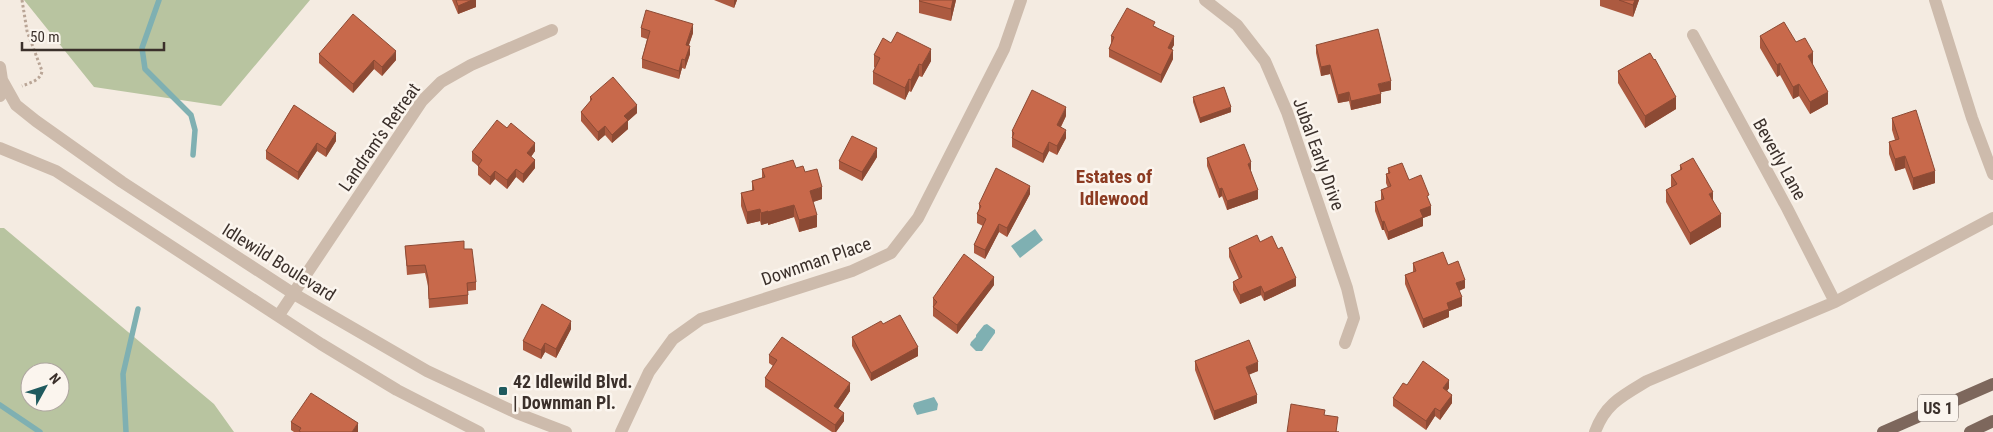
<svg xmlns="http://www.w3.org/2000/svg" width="1993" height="432" viewBox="0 0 1993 432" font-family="'Roboto Condensed',sans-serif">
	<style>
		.green { fill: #b8c4a0; fill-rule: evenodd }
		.water { fill: #7fb0b2 }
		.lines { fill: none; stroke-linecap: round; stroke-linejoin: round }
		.stream { stroke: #7fb0b2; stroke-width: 5.5 }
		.path { stroke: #b9a596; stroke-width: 3; stroke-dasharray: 2.5 2.5; stroke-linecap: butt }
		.minor { stroke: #cdbbac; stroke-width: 12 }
		.major { stroke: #7d675c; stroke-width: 12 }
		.wall { fill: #ac5a40 }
		.shaded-wall { fill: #8c4a34 }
		.building { fill: #c8694b; stroke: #8c4a34 }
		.poi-dot { fill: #1f5a5e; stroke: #fbf5ee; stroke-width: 2 }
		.labels { text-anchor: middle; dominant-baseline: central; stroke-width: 5; stroke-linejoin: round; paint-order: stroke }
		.shield { fill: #fbf5ee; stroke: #756b66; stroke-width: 1 }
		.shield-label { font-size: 16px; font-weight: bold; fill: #3b302b }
		.street-label { font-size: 18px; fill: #3b302b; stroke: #fbf5ee }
		.poi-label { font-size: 18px; font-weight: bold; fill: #3b302b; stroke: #fbf5ee; text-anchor: start }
		.neighbourhood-label { font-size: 19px; font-weight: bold; fill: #8c3b22; stroke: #fbf5ee }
	</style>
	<rect width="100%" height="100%" fill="#f4ebe1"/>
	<path class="green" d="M24,0H310L221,106L94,87Z
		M0,228H4L214,404L234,432H0ZM30,372H60V402H30Z"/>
	<path class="water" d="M1035,229L1043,240L1020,258L1011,246Z
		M987,324L995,330V333L982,351H976L970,345L971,342L976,337V335L984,325Z
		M934,397L938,404L937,410L917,415L913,406L914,403Z"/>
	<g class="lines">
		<path class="stream" d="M159,0L142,48L145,69L191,115L195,130L193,155
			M0,405L40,432
			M126,432L123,374L138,309"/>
		<path class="path" d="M22,0L27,31L42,71C41,80 30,83 22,86"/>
		<path class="minor" d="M1205,0L1237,25L1265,61L1287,112L1347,288L1354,318L1345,343
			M1935,0L1972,118L1993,174
			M1693,35L1787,208L1835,302
			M0,67L2,80L0,96
			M2,80L16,105L36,121L122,182L294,294L427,371L519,414L566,432
			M0,148L56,171L321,344L397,390L479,432
			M279,315L422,101L441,82L471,65L552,30
			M621,432L649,372L673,339L701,319L852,271L891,253L918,218L1004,49L1021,0
			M1595,432C1605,404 1622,396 1647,381L1835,302L1993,218"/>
		<path class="major" d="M1883,432L1993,384
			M1970,432L1993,421"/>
	</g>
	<path class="wall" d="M452,0H476V7L458,14Z
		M714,0H737L734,8Z
		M919,0H956L951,21L919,13Z
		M1600,0H1639L1633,17L1600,6Z
		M1155,26L1174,45L1171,49L1173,59L1161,83L1109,57V49L1111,44V36Z
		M641,28L693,33L689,45L690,54L685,69L682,68L679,79L642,68V59L647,39L641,37Z
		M1760,36L1796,42L1813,65L1828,104L1810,114L1799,96L1793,99L1780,75L1777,77L1760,48Z
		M1316,45L1391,90L1380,92L1381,103L1351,110L1349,101L1338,103L1330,74L1321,76L1316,53Z
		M319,54L396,60L382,76L374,69L353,93L319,63Z
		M874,55L931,61L922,77L919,76L911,92L909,91L905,100L873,84V72L875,68L874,67Z
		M1654,60L1676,109L1645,128L1618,83V71Z
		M590,97L637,113L628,121V129L612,143L605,135L598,141L581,121V112L590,102Z
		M1193,97L1231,112L1200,123L1193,102Z
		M294,105L336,141L326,157L317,151L298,180L266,159V151Z
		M1066,116L1061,127L1066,138L1057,155L1049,151L1043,163L1012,147V131Z
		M1892,118L1935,183L1913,190L1905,168L1895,171L1889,154V142L1895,140L1892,130Z
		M535,151L531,157L535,168L523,183L516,177L507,189L495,179L490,185L478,175V166L472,161V152Z
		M877,157L862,181L839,169V161Z
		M1207,158L1251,171L1258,199L1227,210L1222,196L1219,198L1207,166Z
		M1680,165L1713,202L1721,227L1690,245L1666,202V190L1671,187V175L1680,170Z
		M796,168L805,172L822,199L813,202L817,227L799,232L794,217L768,225V223L761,225L760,221L747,224L741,206V193L752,191V181L762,178V169Z
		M1388,168L1409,180L1429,202L1431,215L1423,218V226L1388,240L1384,230H1382L1375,211V202L1381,200V190L1388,188L1386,183V174L1388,173Z
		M1030,194L1007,237L999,232L985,259L974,253V245L983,226L977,223V214L979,209V204Z
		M1260,242L1296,286L1264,301L1261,295L1240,304L1233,290V282L1239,279L1229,257V248Z
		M405,246L476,282V290L468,291V304L429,308L428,286L425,273L407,275Z
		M1413,263L1448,265L1465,288L1459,291L1462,306L1449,311V317L1423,328L1405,284V275L1413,272Z
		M994,285L957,334L933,316V298Z
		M883,324L918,356L871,381L852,346V337Z
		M571,329L556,358L545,352L541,359L523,350V341Z
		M769,355L850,391L838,409L844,421L836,432H832L765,387V378L773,366L769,363Z
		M1195,361L1258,371L1249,374L1257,403L1214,420L1195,370Z
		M1407,385L1449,388L1447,391L1452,403L1440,420L1435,416L1426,430L1393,406V398Z
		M291,422L358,432H294L291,430Z"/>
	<path class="shaded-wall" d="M472,0H476V7L458,14V6Z
		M734,0H737L734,8Z
		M953,0H956L951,21V9Z
		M1635,0H1639L1633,17V5Z
		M693,24V33L686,53V45Z
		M1174,36V45L1168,56V48Z
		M690,46V54L685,69V60Z
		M931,49V61L922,77V65Z
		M1173,50V59L1161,83V75Z
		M396,51V60L382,76V67Z
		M1813,52V65L1808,68V56Z
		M682,59V68L679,79V71Z
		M374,60V69L353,93V84Z
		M1780,63V75L1777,77V65Z
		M919,64V76L911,92V80Z
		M1330,65V74L1321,76V67Z
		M909,79V91L905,100V88Z
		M1391,81V90L1378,93V84Z
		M1799,84V96L1793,99V87Z
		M1349,92V101L1338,103V95Z
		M1828,92V104L1810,114V102Z
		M1381,94V103L1351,110V101Z
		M1676,97V109L1645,128V116Z
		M637,105V113L628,121V129L612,143V135L624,116Z
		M1066,107V116L1057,134V125Z
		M1231,107V112L1200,123V118Z
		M605,126V135L598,141V132Z
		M1066,130V138L1057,155V146Z
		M336,133V141L326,157V149Z
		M1049,142V151L1043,163V154Z
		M317,143V151L298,180V172Z
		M535,143V151L527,162V153Z
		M877,148V157L862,181V172Z
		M1905,156V168L1895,171V159Z
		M535,160V168L523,183V174Z
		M1251,162V171L1248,172V164Z
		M516,169V177L507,189V180Z
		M495,171V179L490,185V177Z
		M1935,171V183L1913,190V178Z
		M1030,186V194L1007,237V228Z
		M822,187V199L810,203V191Z
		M1222,188V196L1219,198V189Z
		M1258,190V199L1227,210V201Z
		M1713,192V204L1709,194Z
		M794,205V217L768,225V212Z
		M1431,206V215L1423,218V226L1388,240V232L1420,210Z
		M760,209V221L747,224V212Z
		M768,211V223L761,225V213Z
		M1721,214V227L1690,245V233Z
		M817,215V227L799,232V220Z
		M1384,221V230H1382V222Z
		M999,224V232L985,259V250Z
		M994,277V285L957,334V325Z
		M1296,278V286L1264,301V293Z
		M1465,280V288L1456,292V283Z
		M1261,286V295L1240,304V295Z
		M1462,297V306L1449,311V317L1423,328V319L1447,303Z
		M571,321V329L556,358V349Z
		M545,343V352L541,359V350Z
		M918,347V356L871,381V373Z
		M1258,362V371L1246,376V367Z
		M1449,380V388L1443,397V388Z
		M850,383V391L834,415V406Z
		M1257,395V403L1214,420V411Z
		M1452,395V403L1440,420V411Z
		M1435,408V416L1426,430V421Z
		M844,413V421L836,432H835V425Z
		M358,423V432H352Z"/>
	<path class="building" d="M456,0H472L458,6Z
		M920,0H953L951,9L919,1Z
		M1619,0H1635L1633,5Z
		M1127,8L1155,22L1153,26L1174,36L1168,48L1173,50L1161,75L1109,49L1114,37L1111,36Z
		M646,10L693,24L686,45L690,46L685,60L682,59L679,71L642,59L650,31L641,28Z
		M353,14L396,51L382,67L374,60L353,84L319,54Z
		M1784,22L1796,42L1805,38L1813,52L1808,56L1828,92L1810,102L1799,84L1793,87L1780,63L1777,65L1760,36Z
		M1378,29L1391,81L1378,84L1381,94L1351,101L1349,92L1338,95L1330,65L1321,67L1316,45Z
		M897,32L931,49L922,65L919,64L911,80L909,79L905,88L873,72L880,58L874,55L883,38L891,43Z
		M1650,53L1654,60L1655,59L1676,97L1645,116L1618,71Z
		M613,77L637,105L624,116L628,120L612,135L605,126L598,132L581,112L592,99L590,97Z
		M1224,87L1231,107L1200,118L1193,97Z
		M1032,90L1066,107L1057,125L1066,130L1057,146L1049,142L1043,154L1012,138L1014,133L1012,131Z
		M294,105L336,133L326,149L317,143L298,172L266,151Z
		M1916,110L1935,171L1913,178L1905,156L1895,159L1889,142L1899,139L1892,118Z
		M497,120L507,128L511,123L535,143L527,153L535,160L523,174L516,169L507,180L495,171L490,177L478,166L482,160L472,152Z
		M852,136L877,148L862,172L839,161Z
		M1244,144L1251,162L1248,164L1258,190L1227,201L1222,188L1219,189L1207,158Z
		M1693,158L1713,192L1709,194L1721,214L1690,233L1666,190L1677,184L1671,175L1682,169L1680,165Z
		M793,160L796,168L803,166L805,172L817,169L822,187L810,191L817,215L799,220L794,205L768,212V211L761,213L760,209L747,212L741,193L754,190L752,181L765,177L762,169Z
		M1402,163L1409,180L1421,175L1429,195L1427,196L1431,206L1420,210L1423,217L1388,232L1384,221L1382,222L1375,202L1384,199L1381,190L1391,186L1386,174L1390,173L1388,168Z
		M996,168L1030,186L1007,228L999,224L985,250L974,245L986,219L977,214L981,206L979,204Z
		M1257,235L1260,242L1272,236L1278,249L1282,247L1296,278L1264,293L1261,286L1240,295L1233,282L1242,277L1229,248Z
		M464,241V249H472L476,282L467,283L468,295L429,299L428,278L425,265L407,266L405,246Z
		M1443,252L1448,265L1458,261L1465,280L1456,283L1462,297L1447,303L1449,309L1423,319L1405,275L1416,271L1413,263Z
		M964,254L994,277L957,325L933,307L937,302L933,298Z
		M542,304L571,321L556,349L545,343L541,350L523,341Z
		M900,315L918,347L871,373L852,337L881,321L883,324Z
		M782,337L850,383L834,406L844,413L835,425L765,378L777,360L769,355Z
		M1249,340L1258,362L1246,367L1257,395L1214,411L1195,361Z
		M1423,361L1449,380L1443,388L1452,395L1440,411L1435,408L1426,421L1393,398L1403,383L1407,385Z
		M311,393L358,423L352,432H301L299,431L301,428L291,422Z
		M1291,404L1325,410L1324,415L1338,417L1336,432H1339H1287Z"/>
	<rect class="poi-dot" x="498" y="386" width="10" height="10" rx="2.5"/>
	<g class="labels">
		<rect class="shield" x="1918" y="394.5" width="40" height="27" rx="4"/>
		<g class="shield-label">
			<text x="1938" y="408">US 1</text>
		</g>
		<g class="street-label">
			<text transform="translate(379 137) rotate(-55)">Landram's Retreat</text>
			<text transform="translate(1319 154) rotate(70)">Jubal Early Drive</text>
			<text transform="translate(1780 159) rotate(61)">Beverly Lane</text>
			<text transform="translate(816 261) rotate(-19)">Downman Place</text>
			<text transform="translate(279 262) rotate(32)">Idlewild Boulevard</text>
		</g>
		<g class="poi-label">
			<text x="513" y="381">42 Idlewild Blvd.<tspan x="513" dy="21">| Downman Pl.</tspan></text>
		</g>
		<g class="neighbourhood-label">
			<text x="1114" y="176">Estates of<tspan x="1114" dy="22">Idlewood</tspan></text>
		</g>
	</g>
	<g transform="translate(45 387) rotate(50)"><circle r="24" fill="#fbf5ee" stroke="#aea6a0"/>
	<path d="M0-4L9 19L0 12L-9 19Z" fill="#1f5a5e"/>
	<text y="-8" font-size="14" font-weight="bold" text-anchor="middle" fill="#3b302b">N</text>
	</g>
	<path d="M22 42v8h142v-8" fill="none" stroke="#3b302b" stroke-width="2.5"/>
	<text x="30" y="42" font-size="15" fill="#3b302b" stroke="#fbf5ee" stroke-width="4" paint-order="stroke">50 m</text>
</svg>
